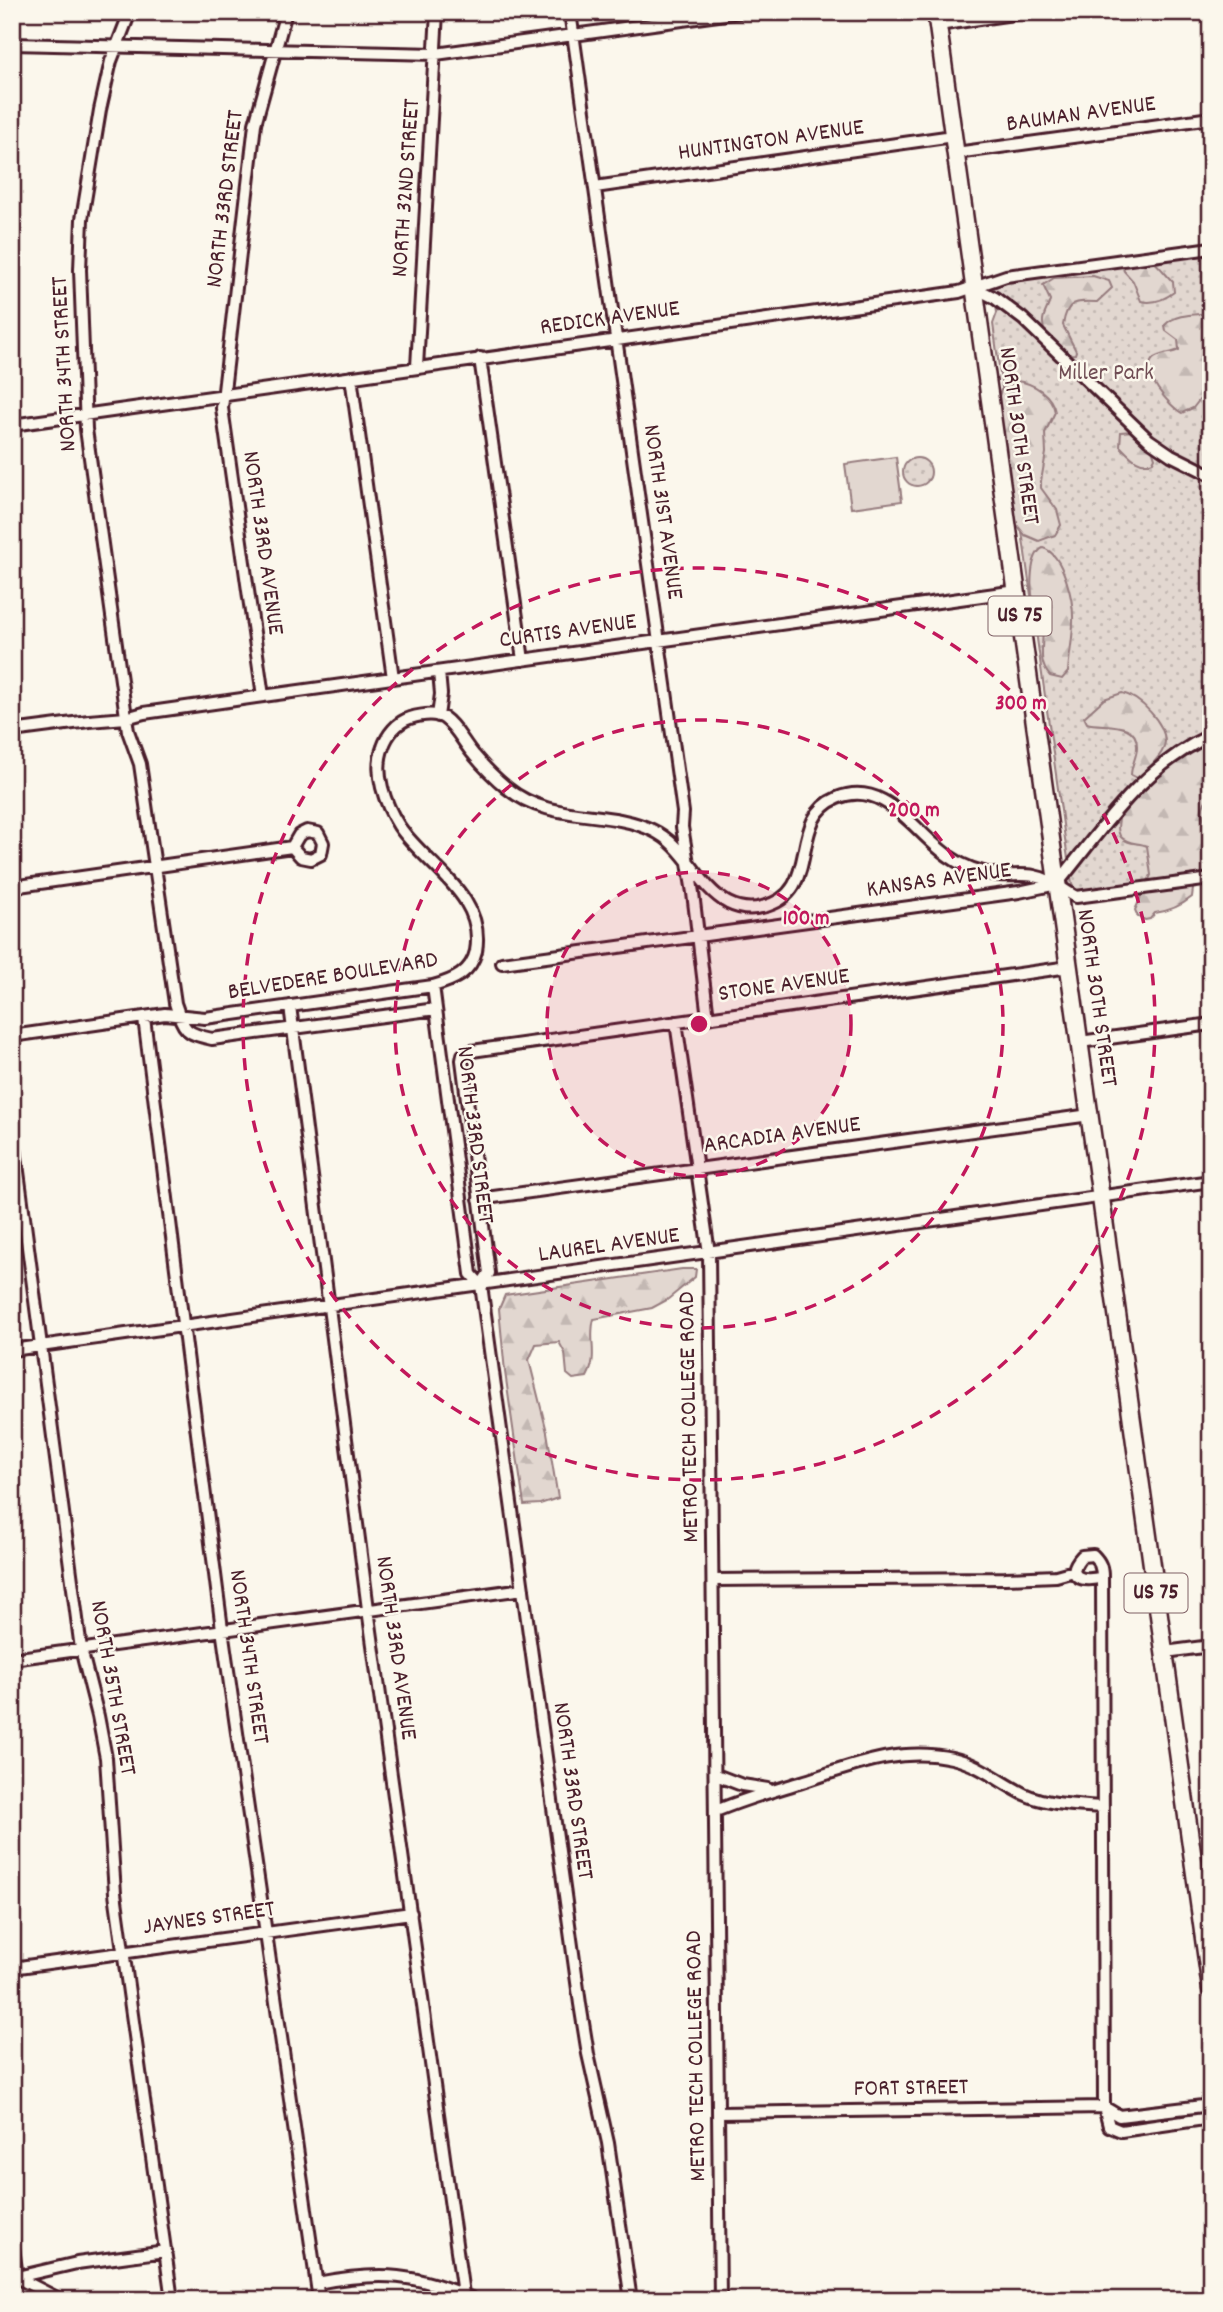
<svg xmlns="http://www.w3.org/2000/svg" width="1223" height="2312" viewBox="0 0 1223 2312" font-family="Dekko,sans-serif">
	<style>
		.grass { fill: url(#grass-dots); stroke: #967b7e; stroke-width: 2 }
		.forest { fill: url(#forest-firs); stroke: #967b7e; stroke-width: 2 }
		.garden { fill: #e2d7d0; stroke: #967b7e; stroke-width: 2 }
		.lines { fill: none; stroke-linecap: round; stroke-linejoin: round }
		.minor-casing { stroke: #4a1f2b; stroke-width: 16 }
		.highway-casing { stroke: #4a1f2b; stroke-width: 21 }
		.minor { stroke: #fbf7ec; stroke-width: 10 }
		.highway { stroke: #fbf7ec; stroke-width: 16 }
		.ring { fill: none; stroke: #c2185b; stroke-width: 3.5; stroke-dasharray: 12 9 }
		.labels { text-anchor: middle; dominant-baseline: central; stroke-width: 5; stroke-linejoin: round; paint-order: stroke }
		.shield { fill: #fbf7ec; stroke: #7f6065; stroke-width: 2 }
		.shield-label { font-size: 23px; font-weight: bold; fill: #4a1f2b }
		.street-label { font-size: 24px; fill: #4a1f2b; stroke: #fbf7ec }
		.park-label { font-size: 24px; fill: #704d54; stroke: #fbf7ec }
		.centre { fill: #c2185b; stroke: #fbf7ec; stroke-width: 3.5 }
		.ring-label { font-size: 21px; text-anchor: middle; font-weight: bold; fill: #c2185b; stroke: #fbf7ec; stroke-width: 5; stroke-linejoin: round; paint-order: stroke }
	</style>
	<defs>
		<pattern id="grass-dots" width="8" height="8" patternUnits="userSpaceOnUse" patternTransform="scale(1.75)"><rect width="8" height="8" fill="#e2d7d0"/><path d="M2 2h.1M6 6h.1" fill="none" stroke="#c3b8b3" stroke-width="1.8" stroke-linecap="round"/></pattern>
		<pattern id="forest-firs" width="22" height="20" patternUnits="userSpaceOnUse" patternTransform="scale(1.75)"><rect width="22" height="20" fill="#e2d7d0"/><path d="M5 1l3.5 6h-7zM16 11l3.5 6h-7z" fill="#c3b8b3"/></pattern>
	</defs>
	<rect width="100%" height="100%" fill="#fbf7ec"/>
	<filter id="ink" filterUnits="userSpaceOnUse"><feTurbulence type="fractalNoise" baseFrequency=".0143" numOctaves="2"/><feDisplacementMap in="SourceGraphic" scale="14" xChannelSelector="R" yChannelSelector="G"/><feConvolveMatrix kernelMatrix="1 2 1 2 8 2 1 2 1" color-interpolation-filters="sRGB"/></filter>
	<g filter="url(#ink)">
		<path class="grass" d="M1211,253V873L1077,891L1072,885L1065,839L993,324L997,313L994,288L1006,282Z
			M903 472a14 14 0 1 1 28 0a14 14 0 1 1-28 0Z"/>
		<path class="forest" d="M1135,253C1152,254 1162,271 1173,282L1174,292C1164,300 1154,304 1141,301L1133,281L1124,271L1123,265L1128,257Z
			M1093,276L1109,281L1112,288L1097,302C1076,301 1067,300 1063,325L1076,351L1075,354C1060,356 1042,338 1043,321C1043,314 1049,307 1050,300L1043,285L1054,278Z
			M1211,313V385L1193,408L1182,413C1170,407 1140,373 1153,359C1159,353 1171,354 1179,350L1178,340L1166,331L1165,325C1176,313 1196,315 1211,313Z
			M1017,381C1034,383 1052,395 1055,412L1045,433L1046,453L1041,481V488L1057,510L1061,525L1055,535L1039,541L1025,535L1014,521L997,402L1001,390Z
			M1132,431L1151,446L1155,458L1153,462C1139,468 1129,455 1120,446L1121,432Z
			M1043,548C1064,554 1074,603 1073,622C1073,639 1069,655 1068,672L1062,679L1050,676C1036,661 1045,643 1042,624C1041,617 1036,611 1034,604C1030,590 1029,555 1043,548Z
			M1122,693C1140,697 1165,723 1165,742C1164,753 1156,759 1151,766C1170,751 1188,738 1211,729V795C1194,810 1207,823 1211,840C1214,851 1211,867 1211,879L1194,881L1192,897C1181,906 1169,911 1155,913L1150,919L1145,920L1138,917L1135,910L1151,875L1147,846C1139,842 1128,845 1121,837C1111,825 1130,789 1137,778L1131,775C1131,765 1137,757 1137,747C1138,719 1102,728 1087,723L1084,717L1104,699Z
			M682,1269H696L695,1277L667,1300L652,1308L594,1319C588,1340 599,1356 587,1377L573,1379L567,1374L565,1353L559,1342L536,1344L529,1360L547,1432L558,1498L540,1504L524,1505L505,1372L499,1309L505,1295Z"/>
		<path class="garden" d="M896,457L902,501L851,508L845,464Z"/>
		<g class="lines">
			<g class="minor-casing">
				<path id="minor" d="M130,12L111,61L100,110L82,219L80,270L86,429L128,731L140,764L175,1003C184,1030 184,1033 212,1039L436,1009
					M570,12L683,812L682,827L693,893L708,1018
					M938,25L1028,12
					M12,44L436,54L740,12
					M956,153L1211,118
					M595,187L953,136
					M975,288L995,298L1023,319L1149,440L1171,455L1211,475
					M480,358L523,660
					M417,367L437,12
					M351,377L393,678
					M12,425L959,292L1006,276L1211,248
					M263,696L222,408L255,124L286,12
					M438,716L441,694L439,672
					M12,731L89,721L126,718L144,713L263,696L1017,591
					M307,831L318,833L323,843L321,854L311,859L301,857L292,847L299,835Z
					M1057,884C1105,826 1140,768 1211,735
					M12,887L292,847
					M502,963L1019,892L1057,884
					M433,986L471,1274L481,1285
					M290,1006L368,1609L463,2294
					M144,1018L222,1629L319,2300
					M676,1022L709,1253L720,2300
					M12,1036L165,1014L205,1018L433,986C454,980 471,973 476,951C486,895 425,865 399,826C385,804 373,772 383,747C387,735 397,722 410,718C420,715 434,712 444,718C456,726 464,744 474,755C483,766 495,778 507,788C551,824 606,808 652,830C687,846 696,885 728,903C738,908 750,910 762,907C824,893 786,819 837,798C886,778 915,834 950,857C964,867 982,873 999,875C1011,876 1023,874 1034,876C1051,879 1062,889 1076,897L1211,879
					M1080,1042L1211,1024
					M12,1126L81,1649L98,1716L106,1758L115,1893L172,2300
					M479,1199L1090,1115
					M12,1350L1211,1181
					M1102,1577C1083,1583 1063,1577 1082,1556L1093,1555C1100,1562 1102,1567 1102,1577L1104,2107L1109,2126L1121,2131L1211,2118
					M713,1580L1005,1578L1056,1576L1074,1571
					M1165,1652L1211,1646
					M12,1659L523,1589
					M716,1775L742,1785L768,1789
					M716,1811C744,1799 773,1791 802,1782C852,1766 899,1746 952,1758C979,1764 1000,1782 1024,1794C1048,1805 1076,1805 1103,1807
					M12,1968L411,1913
					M719,2113L1104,2107L1119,2116L1211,2105
					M12,2240L17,2277L77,2263L166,2251
					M14,2276L61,2300
					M317,2283C380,2271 417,2273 475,2300
					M631,2300L608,2143L588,2054L580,2004L481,1285L489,1273L462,1060L463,1055L472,1051L1069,967"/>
			</g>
			<g class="highway-casing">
				<path id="highway" d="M936,12L1211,1989"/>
			</g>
			<use href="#minor" class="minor"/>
			<use href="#highway" class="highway"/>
		</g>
	</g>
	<circle cx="699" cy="1024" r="152" fill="#c2185b" fill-opacity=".12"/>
	<g class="ring">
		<circle cx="699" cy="1024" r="152"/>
		<circle cx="699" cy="1024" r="304"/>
		<circle cx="699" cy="1024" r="456"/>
	</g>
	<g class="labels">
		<g class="shield">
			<rect x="988.5" y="596.5" width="63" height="39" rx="5"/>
			<rect x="1124.5" y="1573.5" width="63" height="39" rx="5"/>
		</g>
		<g class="shield-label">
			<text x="1020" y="616">US 75</text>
			<text x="1156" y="1593">US 75</text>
		</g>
		<g class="street-label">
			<text transform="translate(1081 115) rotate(-8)">BAUMAN AVENUE</text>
			<text transform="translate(771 141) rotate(-8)">HUNTINGTON AVENUE</text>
			<text transform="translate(407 188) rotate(-86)">NORTH 32ND STREET</text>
			<text transform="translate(226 199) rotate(-83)">NORTH 33RD STREET</text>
			<text transform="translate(610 319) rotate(-8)">REDICK AVENUE</text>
			<text transform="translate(65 364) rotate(-93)">NORTH 34TH STREET</text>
			<text transform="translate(1018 436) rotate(82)">NORTH 30TH STREET</text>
			<text transform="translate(662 512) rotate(82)">NORTH 31ST AVENUE</text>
			<text transform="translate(262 543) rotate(82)">NORTH 33RD AVENUE</text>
			<text transform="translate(568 632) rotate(-8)">CURTIS AVENUE</text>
			<text transform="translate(939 881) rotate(-8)">KANSAS AVENUE</text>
			<text transform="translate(333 977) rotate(-9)">BELVEDERE BOULEVARD</text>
			<text transform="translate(784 986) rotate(-8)">STONE AVENUE</text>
			<text transform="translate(1096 998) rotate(82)">NORTH 30TH STREET</text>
			<text transform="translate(474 1135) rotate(83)">NORTH 33RD STREET</text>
			<text transform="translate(782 1136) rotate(-8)">ARCADIA AVENUE</text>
			<text transform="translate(609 1246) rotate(-8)">LAUREL AVENUE</text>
			<text transform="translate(690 1417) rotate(-91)">METRO TECH COLLEGE ROAD</text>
			<text transform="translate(395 1648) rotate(82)">NORTH 33RD AVENUE</text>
			<text transform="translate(248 1657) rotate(82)">NORTH 34TH STREET</text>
			<text transform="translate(112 1688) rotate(80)">NORTH 35TH STREET</text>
			<text transform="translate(572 1791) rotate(82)">NORTH 33RD STREET</text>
			<text transform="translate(209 1919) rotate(-8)">JAYNES STREET</text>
			<text transform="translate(697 2056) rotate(-91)">METRO TECH COLLEGE ROAD</text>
			<text transform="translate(911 2089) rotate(-1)">FORT STREET</text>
		</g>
		<g class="park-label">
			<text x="1106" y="374">Miller Park</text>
		</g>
	</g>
	<circle cx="699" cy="1024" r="10" class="centre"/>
	<g class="ring-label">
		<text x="1021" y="709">300 m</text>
		<text x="914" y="816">200 m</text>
		<text x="806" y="924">100 m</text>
	</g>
	<rect width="1223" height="2312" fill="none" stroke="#fbf7ec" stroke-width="42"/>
	<rect x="21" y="21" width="1181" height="2270" fill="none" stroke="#4a1f2b" stroke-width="2.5" filter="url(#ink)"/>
</svg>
